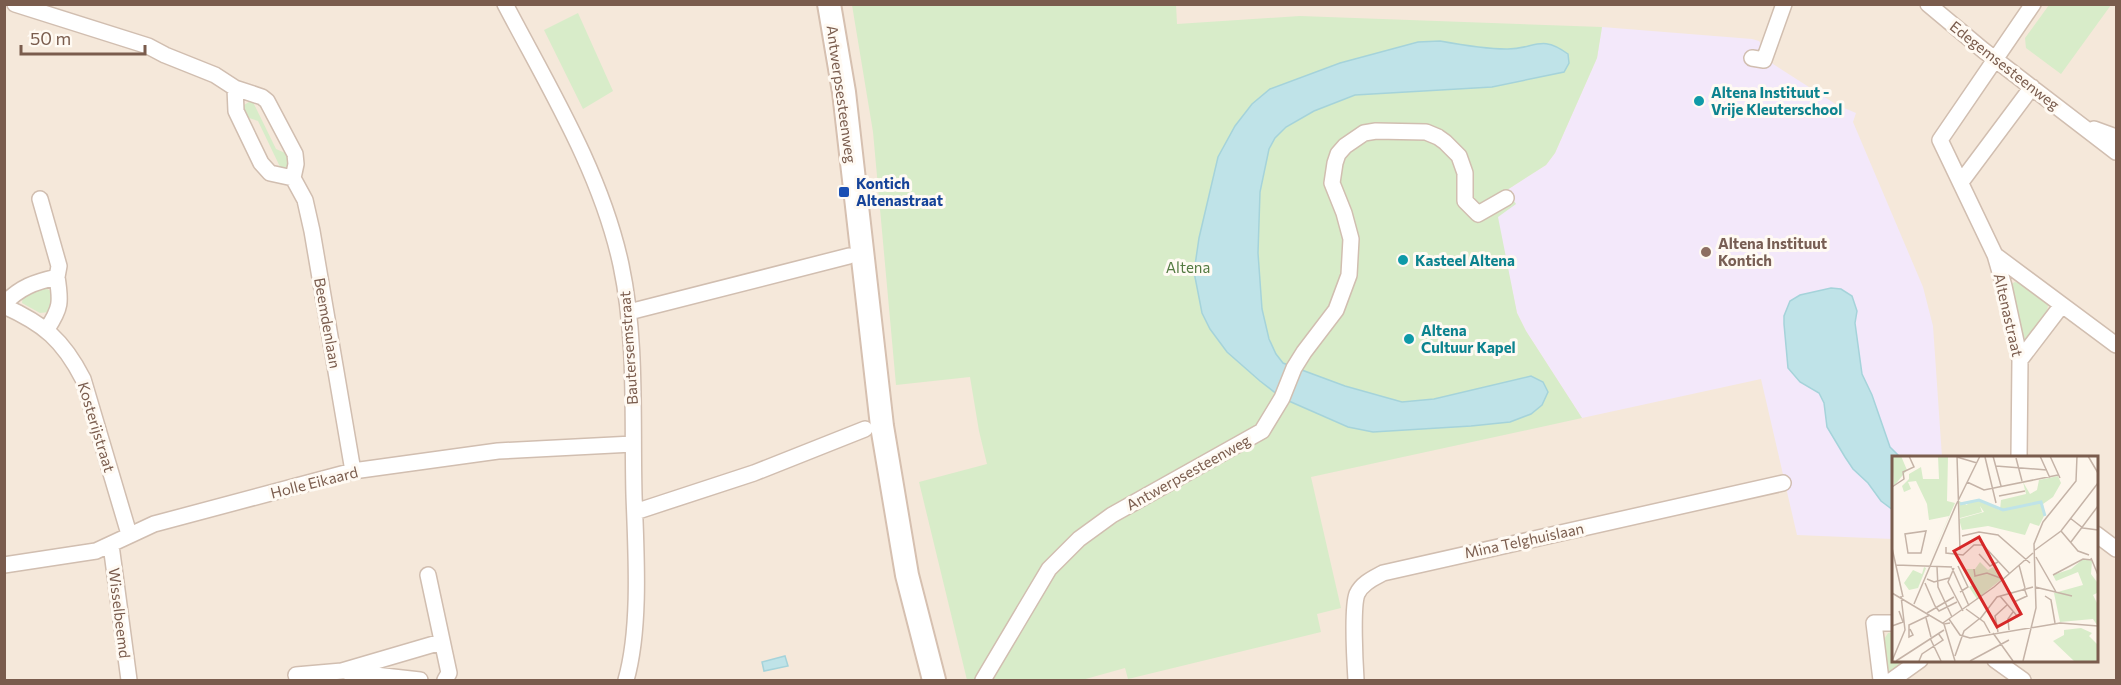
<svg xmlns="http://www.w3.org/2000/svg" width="2121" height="685" viewBox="0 0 2121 685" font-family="Commissioner,sans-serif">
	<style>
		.residential { fill: #f5e8da; fill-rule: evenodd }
		.education { fill: #f3e8fa }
		.green { fill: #d8ecc9 }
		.water { fill: #bfe3e8; stroke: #a5d3da; stroke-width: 1.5 }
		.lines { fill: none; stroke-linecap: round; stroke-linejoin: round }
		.street-casing { stroke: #d1beb0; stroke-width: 18 }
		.secondary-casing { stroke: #d6c0b0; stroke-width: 26 }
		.street { stroke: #fff; stroke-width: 15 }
		.secondary { stroke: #fff; stroke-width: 22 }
		.culture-dot { fill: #0f9aa8; stroke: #fffaf3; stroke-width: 2 }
		.transit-dot { fill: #1a4fb4; stroke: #fffaf3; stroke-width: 2 }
		.education-dot { fill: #8d6e63; stroke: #fffaf3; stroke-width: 2 }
		.labels { text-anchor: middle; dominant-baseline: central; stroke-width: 6; stroke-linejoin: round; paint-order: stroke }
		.street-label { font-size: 15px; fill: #7a5c4d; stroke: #fffaf3 }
		.culture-label { font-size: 15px; font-weight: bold; fill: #0d838f; stroke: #fffaf3; text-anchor: start }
		.transit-label { font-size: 15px; font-weight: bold; fill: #164399; stroke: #fffaf3; text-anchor: start }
		.education-label { font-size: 15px; font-weight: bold; fill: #785e54; stroke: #fffaf3; text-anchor: start }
		.park-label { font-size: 15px; fill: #537a41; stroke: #fffaf3 }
		.inset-river { fill: none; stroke: #bfe3e8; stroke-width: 3 }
		.inset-road { fill: none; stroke: #c5b3a7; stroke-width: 1.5 }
		.view { fill: #d62828; fill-opacity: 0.15; stroke: #d62828; stroke-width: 3 }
		.inset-edge { fill: none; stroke: #7a5c4d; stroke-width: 3 }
	</style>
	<rect width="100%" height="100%" fill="#fdf6ec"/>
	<path class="residential" d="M4,5H2116V680H5ZM1893,457H2096V660H1893Z"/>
	<path class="education" d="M1602,27L1752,39L1759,41L1773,64L1837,105L1856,113L1853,122L1923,287L1933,326L1942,457H1893V539L1797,535L1761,379L1582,418L1526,331L1517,313L1497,217L1515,204L1507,190L1546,165L1555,153L1597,58Z"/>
	<path class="green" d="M1176,4L1177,24L1300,16L1602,27L1597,58L1555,153L1546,165L1507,190L1516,204L1498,217L1517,313L1526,331L1582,418L1311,477L1341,608L1317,614L1321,632L1128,679L1125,668L1082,680H967L919,482L987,464L979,431L970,377L896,385L873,132L852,5Z
		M2049,5H2111L2061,74L2026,48L2025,38Z
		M578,13L613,91L583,109L544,30Z
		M252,100L276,149L290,155L289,167L282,171L258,121L243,116L244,105Z
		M2015,282L2021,284L2048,305L2047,312L2025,340L2022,338L2010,285Z
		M45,288L51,291L55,297L49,312L40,313L22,303L23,294Z
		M1893,632V660H1910L1891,672L1886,671L1883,641L1888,633Z"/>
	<path class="water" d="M1440,41C1462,45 1484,49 1506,49C1534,50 1540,33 1568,54L1569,63L1564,72L1492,87L1355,95L1314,111L1286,127L1275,138L1269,149L1260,192L1258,253L1262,309L1269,339L1276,354L1283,363L1345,386L1402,402L1434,399L1531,376L1543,382L1548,392L1542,405L1531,414L1510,422L1471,426L1373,432L1348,427L1282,398L1260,381L1227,352L1210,329L1202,313L1194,272L1199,238L1218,157L1235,126L1252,104L1270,89L1340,63L1418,42Z
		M1831,288L1841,289L1852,296L1857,311L1855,323L1862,374L1872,395L1890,447L1900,457H1893V510L1881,501L1868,483L1853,469L1845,457L1827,427L1824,403L1819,393L1800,382L1788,368L1784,324V316L1790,301L1800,295Z
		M785,656L788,666L764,671L762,662Z"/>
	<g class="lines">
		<g class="street-casing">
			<path id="street" d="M15,4L148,46L165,55L215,75L235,88L262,97L267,101L295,154L296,164L293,178L305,200L312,231L353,471
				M505,4C549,88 601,172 621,265C637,340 632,419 634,495C636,552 641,627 626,680
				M1928,4L1983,50L2116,152
				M1752,58L1764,60L1784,4
				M235,88L236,111L261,163L270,173L293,178
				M2094,129L2116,137
				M1961,182L2032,87
				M40,199L59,266L57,277
				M1995,255L2116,345
				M4,304C20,287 35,282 57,277C61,302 61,308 47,329
				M4,306C44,324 63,340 83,379L129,534
				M629,312L849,256
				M2020,360L2062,305
				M2019,457L2020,360L2004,286L1995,255L1940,140L2033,4
				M635,512L754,473L865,429
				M2096,534L2116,549
				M111,545L129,680
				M4,565L96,551L154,524L353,471L498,451L633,444
				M428,575L449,673L445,680
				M1995,660L2023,680
				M348,672L420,680
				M296,675L342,671L441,642
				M983,680L1049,569L1079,539L1112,515L1262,431L1282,398L1294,368L1304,352L1336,310L1349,275L1351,239L1344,213L1332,183L1335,163L1338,154L1345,146L1364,133L1376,131L1426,132L1438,137L1445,142L1459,156L1465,173V201L1478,214L1506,198
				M1356,680C1355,664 1352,607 1357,594C1362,583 1374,578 1383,573L1783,483
				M1881,680L1874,623H1893
				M1892,680L1920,660"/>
		</g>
		<g class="secondary-casing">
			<path id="secondary" d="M829,4L844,92L882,426L907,575L934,680"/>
		</g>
		<use href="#street" class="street"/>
		<use href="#secondary" class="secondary"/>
	</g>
	<g class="culture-dot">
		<circle cx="1699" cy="101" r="6"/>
		<circle cx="1403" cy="260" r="6"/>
		<circle cx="1409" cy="339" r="6"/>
	</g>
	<rect class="transit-dot" x="838" y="186" width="12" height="12" rx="3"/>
	<circle class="education-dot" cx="1706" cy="252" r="6"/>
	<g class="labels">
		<g class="street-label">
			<text transform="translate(2005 65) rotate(38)">Edegemsesteenweg</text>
			<text transform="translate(842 94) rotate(82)">Antwerpsesteenweg</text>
			<text transform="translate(2009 315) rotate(77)">Altenastraat</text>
			<text transform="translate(328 323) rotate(80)">Beemdenlaan</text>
			<text transform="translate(628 348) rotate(-94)">Bautersemstraat</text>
			<text transform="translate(97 427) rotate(73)">Kosterijstraat</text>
			<text transform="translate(1188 472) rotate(-29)">Antwerpsesteenweg</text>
			<text transform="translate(314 482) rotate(-14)">Holle Eikaard</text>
			<text transform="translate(1524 540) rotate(-12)">Mina Telghuislaan</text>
			<text transform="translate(120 613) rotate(83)">Wisselbeemd</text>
		</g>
		<g class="culture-label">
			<text x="1711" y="92">Altena Instituut -<tspan x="1711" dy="17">Vrije Kleuterschool</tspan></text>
			<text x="1415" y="260">Kasteel Altena</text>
			<text x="1421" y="330">Altena<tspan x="1421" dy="17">Cultuur Kapel</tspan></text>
		</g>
		<g class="transit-label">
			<text x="856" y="183">Kontich<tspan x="856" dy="17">Altenastraat</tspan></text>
		</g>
		<g class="education-label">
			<text x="1718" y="243">Altena Instituut<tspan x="1718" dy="17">Kontich</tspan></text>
		</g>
		<g class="park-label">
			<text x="1188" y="267">Altena</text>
		</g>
	</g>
	<g transform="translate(1892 456)">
		<rect width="206" height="206" fill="#fdf6ec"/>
		<path d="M0,0H9L15,14L2,30ZM46,0L56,1L55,45L63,47L36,109L57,60L37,64L35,48L24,25L16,26L19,33L12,36L10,30L17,23V18L29,11L31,23H47ZM166,20L169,27L161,41L151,48L152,60L147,70L138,67L133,79L96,70L70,74L67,63L92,56L88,50L90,56L68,62L67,45L75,49L77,45L87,44L108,54L109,44L134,38L131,26L138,38L145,34L147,24ZM191,103L200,105L199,118L205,126V137L201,139L205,147V169L201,163L168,166L162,137L191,129L186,116L164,125L161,119L179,113ZM88,106L96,114L101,111L111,122L85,143L77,131L82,128L74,113H83ZM32,111L34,112L26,132L17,134L12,127L21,114L30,118ZM189,172L200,177L197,180L205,188V205H182L161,185L172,179V174Z" fill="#d8ecc9"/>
		<path class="inset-river" d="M68,48L87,44L111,54L149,46L153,60"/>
		<path class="inset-road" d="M65,0L68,94M101,0L109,30M148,0L158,22M158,0L168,22M196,0L206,17M65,1L85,7M93,1L104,47M124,2L130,25M104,10L155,14M75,26L92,34L166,19M0,31L12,23L11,16L22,11L17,0M107,40L133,35M64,49L88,0M178,62L191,72L206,74M34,75L29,97H16L13,78ZM169,75L186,95L197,99M70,80L87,76L106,79L138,107M179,86L206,50M54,91V97L71,99L82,89H91L118,118M0,92L11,141M143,94L169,75L206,27M87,98L98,110L106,106M144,101L164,136M199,102L206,119M4,109L60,111M127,109L133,132M66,110L76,131L68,136M45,111L46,131L60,161M60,112L77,150M62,112L56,126L71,155M82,113L83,120L95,117L111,123M161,119L191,103L200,104M35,123L42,126L57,122M33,127L43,150M143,131L180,140M0,137L52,168L58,167M108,140L126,161M153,140L159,144L163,167M122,146L135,140L132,132M22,148L64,49M43,150L47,155L65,146M74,153L92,166L98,177M35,157L62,141M34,162L39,181M57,163L68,179L78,182L168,167L206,170M88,163L105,141L141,131M51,167L102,131L141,97M52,168L63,205M0,170L11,166L7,155M18,173L21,179L17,181V169L38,159M117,174L116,163L121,156M106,176L103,160L115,149M101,177L121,205M38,182L49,205M63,200L72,175L87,163M0,205L13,174L9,140M4,205L52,174M27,205L30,198L51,184L46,177M78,205L117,184M131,205L144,152L142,88L151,66L184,25L185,0"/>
		<path class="view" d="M87,81L129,158L105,171L62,95Z"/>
		<rect width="206" height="206" class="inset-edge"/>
	</g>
	<rect width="2121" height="685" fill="none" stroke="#7a5c4d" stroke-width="12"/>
	<path d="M21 45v9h124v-9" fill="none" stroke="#7a5c4d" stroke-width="3"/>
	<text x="30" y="45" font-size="18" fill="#7a5c4d" stroke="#fffaf3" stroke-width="4.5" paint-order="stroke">50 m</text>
</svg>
